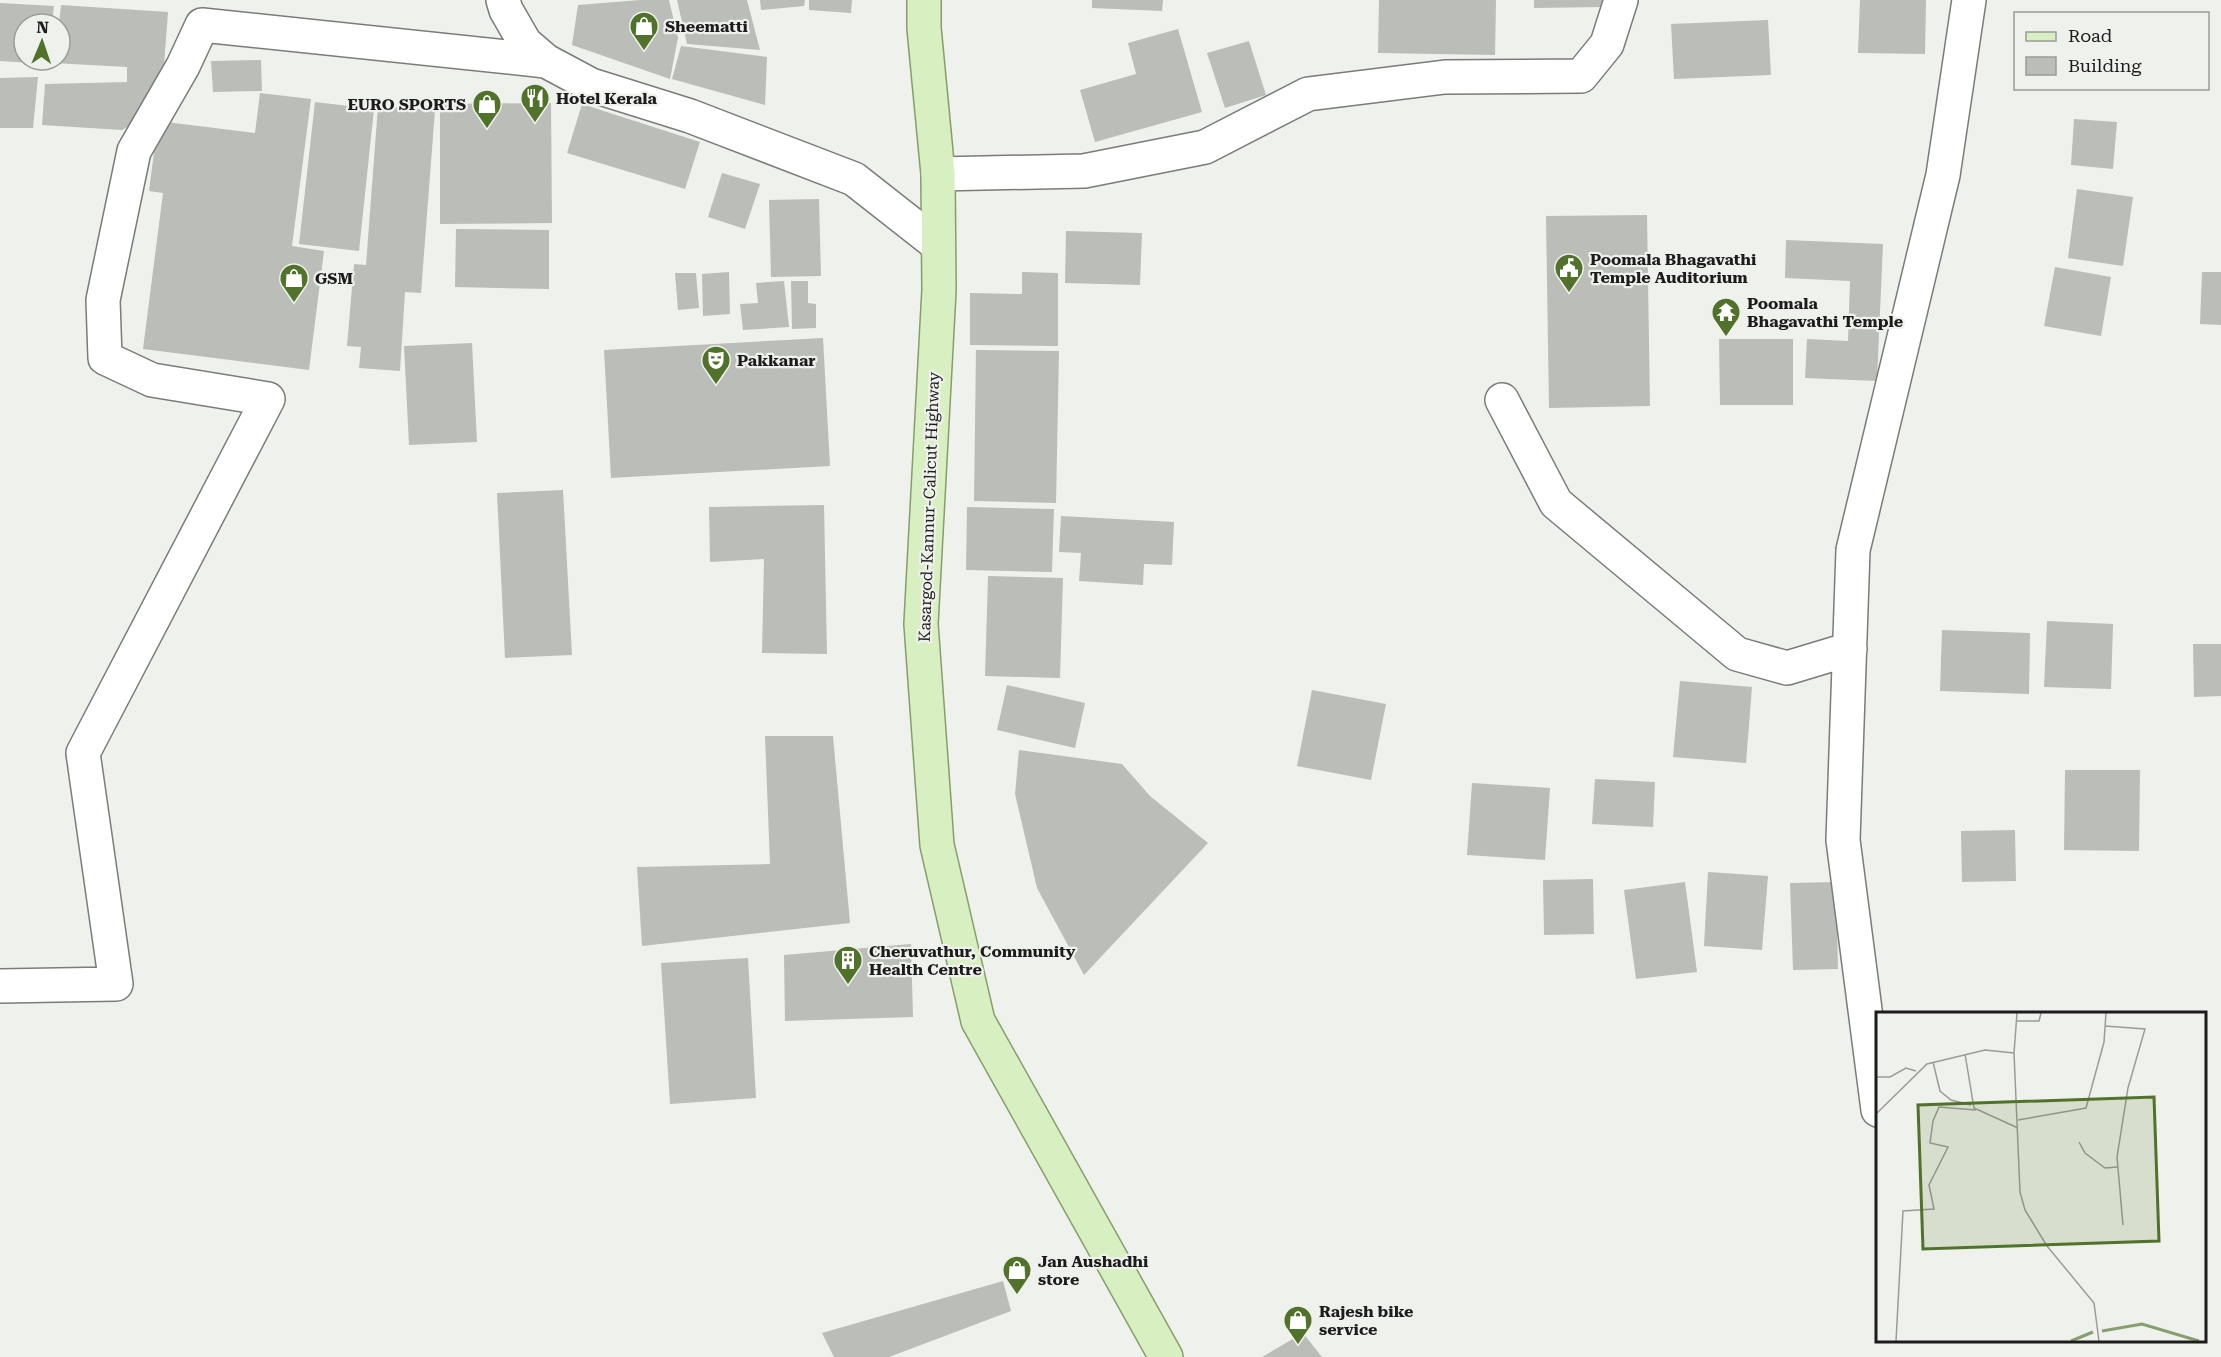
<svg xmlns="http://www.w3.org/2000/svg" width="2221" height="1357" viewBox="0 0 2221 1357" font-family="'Roboto Serif',serif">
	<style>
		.building { fill: #bbbdb9 }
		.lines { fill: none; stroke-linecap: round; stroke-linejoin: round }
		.minor-casing { stroke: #7a7c78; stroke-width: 36 }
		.major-casing { stroke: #859e6c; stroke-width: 36 }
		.minor { stroke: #fff; stroke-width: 33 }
		.major { stroke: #d7efc1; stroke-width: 33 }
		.labels { text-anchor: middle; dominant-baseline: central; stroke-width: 4.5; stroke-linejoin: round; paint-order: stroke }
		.poi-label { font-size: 16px; font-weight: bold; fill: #1c1c1b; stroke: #eff1ec; text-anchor: start }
		.street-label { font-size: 16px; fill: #1c1c1b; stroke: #eff1ec }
		.inset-river { fill: none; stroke: #879f70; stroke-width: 3 }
		.inset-road { fill: none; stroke: #9b9c98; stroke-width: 1.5 }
		.view { fill: #51722a; fill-opacity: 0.15; stroke: #51722a; stroke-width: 3 }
		.inset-edge { fill: none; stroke: #1c1c1b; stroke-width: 3 }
	</style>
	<rect width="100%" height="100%" fill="#eff1ec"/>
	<path class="building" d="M640,0H669L678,38L670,79L572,45L578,5Z
		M677,0H747L760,50L687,44Z
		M760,0H805L804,6L761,10Z
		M809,0H852L851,13L809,10Z
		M1092,0H1163L1162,11L1092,8Z
		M1379,0H1496L1495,55L1378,53Z
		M1534,0H1604V7L1534,8Z
		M1860,0H1926L1925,54L1858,53Z
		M0,3L54,6L52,24H24V60H49L48,64L0,61Z
		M61,5L168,12L162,92L146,116L122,130L42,125L45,84L127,82V67L53,63V60H60L59,24Z
		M1768,20L1771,75L1674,79L1671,24Z
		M1178,29L1202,112L1095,142L1080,90L1136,74L1128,43Z
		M1249,41L1266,95L1225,108L1207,53Z
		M681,46L767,57L765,105L672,79Z
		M261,60L262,91L213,92L211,61Z
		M38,77L33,128H0V78Z
		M260,93L311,99L292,246L324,251L309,370L143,349L163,193L149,191L158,121L255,133Z
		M315,102L374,109L359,251L299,244Z
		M551,103L552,223L440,224V104Z
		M582,104L700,142L685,189L567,153Z
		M378,106L435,110L421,293L405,292L400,371L359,368L361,347L347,346L354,264L366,265Z
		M2074,119L2117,122L2113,169L2071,165Z
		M722,173L760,184L745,229L708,217Z
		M2077,189L2133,197L2123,266L2068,258Z
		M819,199L821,276L771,277L769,200Z
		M1647,215L1650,406L1549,408L1546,216Z
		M456,229L549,230V289L455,287Z
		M1066,231L1142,233L1140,285L1065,283Z
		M1786,240L1883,244L1877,381L1805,378L1807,339L1848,341L1850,281L1785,278Z
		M2055,267L2111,277L2101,336L2044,326Z
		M729,272L730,314L703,316L702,274Z
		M1022,272L1058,273V346L970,345V293L1022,294Z
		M2202,272H2221V325L2200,324Z
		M675,273H696L699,308L678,310Z
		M784,281L789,327L743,330L740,304L758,303L756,283Z
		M791,281H808V303L816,304V328L792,329Z
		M823,338L830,466L611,478L604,350Z
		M1719,339H1793V405H1720Z
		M472,343L477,442L409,445L404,346Z
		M976,350L1059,351L1056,503L974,501Z
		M563,490L572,655L505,658L497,493Z
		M824,505L827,654L762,653L764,559L710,562L709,507Z
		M967,507L1054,509L1052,572L966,570Z
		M1061,516L1174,522L1172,565L1144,564L1143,585L1079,581L1081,553L1059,552Z
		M988,576L1063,578L1060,678L985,676Z
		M2047,621L2113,624L2111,689L2044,687Z
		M1942,630L2030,633L2029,694L1940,691Z
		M2193,644H2221V696L2194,697Z
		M1680,681L1752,687L1746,763L1673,757Z
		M1007,685L1085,703L1075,748L997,730Z
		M1312,690L1386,704L1371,780L1297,766Z
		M765,736H833L850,923L642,946L637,867L770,864Z
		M1019,750L1122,764L1150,796L1208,843L1084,975L1037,888L1015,794Z
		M2065,770H2140L2139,851L2064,850Z
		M1595,779L1655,782L1653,827L1592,824Z
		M1472,783L1550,788L1545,860L1467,855Z
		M2015,830L2016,881L1962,882L1961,831Z
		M1708,872L1768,876L1762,950L1704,946Z
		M1593,879L1594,934L1544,935L1543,880Z
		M1685,882L1697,972L1636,979L1624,890Z
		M1836,882L1838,969L1793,970L1790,883Z
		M911,944L913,1017L785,1021L784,955Z
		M748,958L756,1098L670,1104L661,963Z
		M1003,1281L1011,1311L889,1357H834L822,1333Z
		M1303,1333L1322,1357H1262Z"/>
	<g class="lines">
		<g class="minor-casing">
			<path id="minor" d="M503,0L506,10L525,43L546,61L591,85L690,116L854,179L938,245
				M938,174L1084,171L1205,147L1308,94L1445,77L1581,76L1607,44L1621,0
				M1502,400L1556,503L1737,654L1787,668L1850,649
				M0,986L116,984L83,753L268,399L152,380L105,358L103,300L134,151L183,66L202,25L546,61
				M1878,1110L1843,840L1853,550L1943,175L1969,0"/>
		</g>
		<g class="major-casing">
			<path id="major" d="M924,0V28L938,174L939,290L921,624L937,845L978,1021L1166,1357"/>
		</g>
		<use href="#minor" class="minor"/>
		<use href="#major" class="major"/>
	</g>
	<defs>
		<g id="shop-pin" transform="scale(1.5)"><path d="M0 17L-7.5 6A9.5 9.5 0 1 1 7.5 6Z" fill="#51722a" stroke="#eff1ec"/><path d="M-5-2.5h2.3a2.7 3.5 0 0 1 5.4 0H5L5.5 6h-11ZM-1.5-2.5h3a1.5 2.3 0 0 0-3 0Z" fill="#fff"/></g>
		<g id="restaurant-pin" transform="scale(1.5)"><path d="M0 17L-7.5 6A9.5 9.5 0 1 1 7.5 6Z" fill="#51722a" stroke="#eff1ec"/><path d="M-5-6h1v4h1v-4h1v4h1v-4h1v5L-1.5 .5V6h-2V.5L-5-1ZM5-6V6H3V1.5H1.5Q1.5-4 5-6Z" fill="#fff"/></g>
		<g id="civic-pin" transform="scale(1.5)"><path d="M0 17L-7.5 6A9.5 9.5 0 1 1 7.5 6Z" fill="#51722a" stroke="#eff1ec"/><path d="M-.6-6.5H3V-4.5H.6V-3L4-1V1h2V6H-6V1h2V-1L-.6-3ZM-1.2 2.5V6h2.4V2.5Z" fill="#fff"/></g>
		<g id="temple-pin" transform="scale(1.5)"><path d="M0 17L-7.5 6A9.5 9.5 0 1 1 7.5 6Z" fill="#51722a" stroke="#eff1ec"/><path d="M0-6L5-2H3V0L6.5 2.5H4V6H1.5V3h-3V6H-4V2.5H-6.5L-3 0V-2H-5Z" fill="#fff"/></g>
		<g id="theatre-pin" transform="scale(1.5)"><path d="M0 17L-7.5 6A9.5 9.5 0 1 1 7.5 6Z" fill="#51722a" stroke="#eff1ec"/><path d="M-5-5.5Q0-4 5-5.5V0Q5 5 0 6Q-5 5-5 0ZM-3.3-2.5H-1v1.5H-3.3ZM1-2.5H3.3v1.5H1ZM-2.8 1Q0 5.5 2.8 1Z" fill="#fff"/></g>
		<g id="building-pin" transform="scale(1.5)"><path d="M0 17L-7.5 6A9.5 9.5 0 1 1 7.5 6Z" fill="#51722a" stroke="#eff1ec"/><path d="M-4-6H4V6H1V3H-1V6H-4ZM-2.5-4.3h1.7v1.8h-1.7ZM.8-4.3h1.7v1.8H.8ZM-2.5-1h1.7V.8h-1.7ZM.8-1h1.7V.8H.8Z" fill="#fff"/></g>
	</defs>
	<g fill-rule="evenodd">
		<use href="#shop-pin" x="644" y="26"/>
		<use href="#restaurant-pin" x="535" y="98"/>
		<use href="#shop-pin" x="487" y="104"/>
		<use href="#civic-pin" x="1569" y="268"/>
		<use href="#shop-pin" x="294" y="278"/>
		<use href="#temple-pin" x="1726" y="312"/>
		<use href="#theatre-pin" x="716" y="360"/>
		<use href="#building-pin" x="848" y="960"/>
		<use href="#shop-pin" x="1017" y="1270"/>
		<use href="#shop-pin" x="1298" y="1320"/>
	</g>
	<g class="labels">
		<g class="poi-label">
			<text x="665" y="26">Sheematti</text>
			<text x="556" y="98">Hotel Kerala</text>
			<text x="466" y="104" text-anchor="end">EURO SPORTS</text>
			<text x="1590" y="259">Poomala Bhagavathi<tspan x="1590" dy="18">Temple Auditorium</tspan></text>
			<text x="315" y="278">GSM</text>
			<text x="1747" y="303">Poomala<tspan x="1747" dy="18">Bhagavathi Temple</tspan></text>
			<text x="737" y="360">Pakkanar</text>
			<text x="869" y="951">Cheruvathur, Community<tspan x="869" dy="18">Health Centre</tspan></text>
			<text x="1038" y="1261">Jan Aushadhi<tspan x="1038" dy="18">store</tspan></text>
			<text x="1319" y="1311">Rajesh bike<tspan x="1319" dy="18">service</tspan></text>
		</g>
		<g class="street-label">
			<text transform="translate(929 507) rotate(-88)">Kasargod-Kannur-Calicut Highway</text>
		</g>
	</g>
	<g transform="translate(1876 1012)">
		<rect width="330" height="330" fill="#eff1ec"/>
		<path class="inset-river" d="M226,319L266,312L323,329M195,329L217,320"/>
		<path class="inset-road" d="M141,1L138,41L144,180L149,198L171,234L218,291L223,329M140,9H163L165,1M229,14L269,17L252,76L241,145L247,213M89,42L98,96L142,116M57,50L64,79L75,88L95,93M0,65H14L30,56L40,59M0,102L51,52L109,38L138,41M142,108L210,96L228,30L230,1M203,130L209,141L229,156L241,155M20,329L27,199L58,197L53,173L72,135L54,131L57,109L63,95L100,98"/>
		<path class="view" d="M278,85L283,229L47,237L42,93Z"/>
		<rect width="330" height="330" class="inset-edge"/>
	</g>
	<rect x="2014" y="12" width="195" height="78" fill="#eff1ec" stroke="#9b9c98" stroke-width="1.5"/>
	<rect x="2026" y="32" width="30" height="9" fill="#d7efc1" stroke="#9b9c98" stroke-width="1.5"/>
	<text x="2068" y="42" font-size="18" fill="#1c1c1b">Road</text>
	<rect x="2026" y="57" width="30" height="18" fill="#bbbdb9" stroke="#9b9c98" stroke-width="1.5"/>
	<text x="2068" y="72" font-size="18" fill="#1c1c1b">Building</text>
	<g transform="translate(42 42) rotate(2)"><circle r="28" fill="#eff1ec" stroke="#9b9c98" stroke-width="1.5"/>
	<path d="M0-4.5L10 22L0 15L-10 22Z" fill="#51722a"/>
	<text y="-9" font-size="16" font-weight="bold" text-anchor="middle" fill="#1c1c1b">N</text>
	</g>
</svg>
